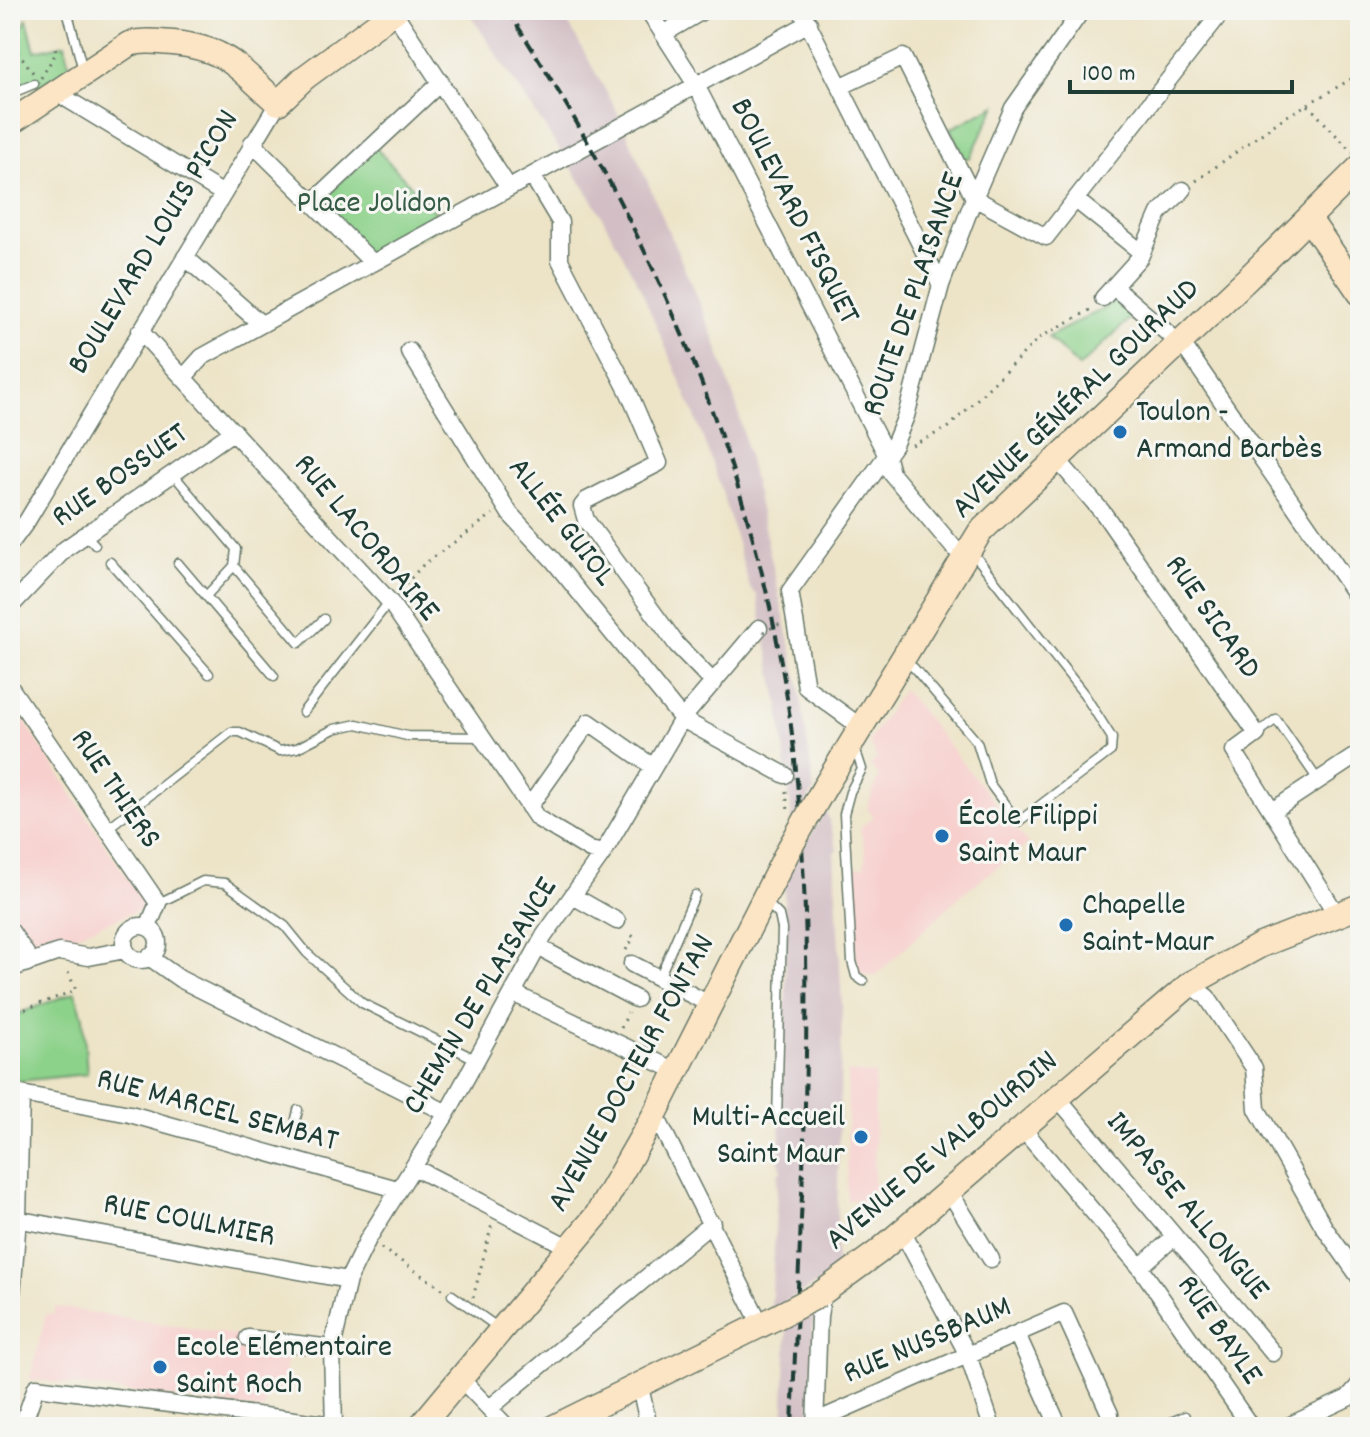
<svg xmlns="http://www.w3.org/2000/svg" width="1370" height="1437" viewBox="0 0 1370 1437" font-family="Dekko,sans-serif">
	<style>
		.built { fill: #f7d0ce }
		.industrial { fill: #d2bec4 }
		.green { fill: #8dd28b; stroke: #568860; stroke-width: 2 }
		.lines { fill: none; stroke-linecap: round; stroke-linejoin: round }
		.lane-casing { stroke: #677768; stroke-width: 11 }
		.street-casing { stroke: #677768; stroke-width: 19 }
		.secondary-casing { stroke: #677768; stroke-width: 27 }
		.path { stroke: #677768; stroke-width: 3; stroke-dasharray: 2 6; stroke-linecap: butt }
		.lane { stroke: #fff; stroke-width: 8 }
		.street { stroke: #fff; stroke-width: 16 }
		.secondary { stroke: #fce5c4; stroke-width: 24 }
		.rail { stroke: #1f3d34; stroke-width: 4; stroke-dasharray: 12 6; stroke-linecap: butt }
		.secondary-bridge-casing { stroke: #677768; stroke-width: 27; stroke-linecap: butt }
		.path-bridge { stroke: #677768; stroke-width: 3; stroke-dasharray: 2 6; stroke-linecap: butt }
		.secondary-bridge { stroke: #fce5c4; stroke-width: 24 }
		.poi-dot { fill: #1f6fb2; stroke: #f6f6f2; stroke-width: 3 }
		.labels { text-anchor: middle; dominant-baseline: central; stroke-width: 6; stroke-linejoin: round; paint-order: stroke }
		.park-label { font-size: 32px; fill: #355b45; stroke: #f6f6f2 }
		.street-label { font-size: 32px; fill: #1f3d34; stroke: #f6f6f2 }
		.poi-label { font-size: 32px; fill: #1f3d34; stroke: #f6f6f2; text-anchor: start }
	</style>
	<rect width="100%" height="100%" fill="#f6f6f2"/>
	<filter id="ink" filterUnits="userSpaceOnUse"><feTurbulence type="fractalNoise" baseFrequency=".0125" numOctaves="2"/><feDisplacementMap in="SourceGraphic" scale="16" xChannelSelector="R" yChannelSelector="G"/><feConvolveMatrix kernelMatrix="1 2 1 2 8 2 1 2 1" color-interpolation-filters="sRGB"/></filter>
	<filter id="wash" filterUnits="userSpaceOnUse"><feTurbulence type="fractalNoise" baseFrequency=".006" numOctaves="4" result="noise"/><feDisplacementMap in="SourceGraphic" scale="32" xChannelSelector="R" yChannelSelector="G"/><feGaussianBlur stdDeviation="1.8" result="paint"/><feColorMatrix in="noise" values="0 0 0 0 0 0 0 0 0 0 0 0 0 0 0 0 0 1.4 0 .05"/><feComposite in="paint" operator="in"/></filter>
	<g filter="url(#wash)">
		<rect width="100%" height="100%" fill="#ede4c8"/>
		<path class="built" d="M903,689L1028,844L963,893L875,976H866L857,973L852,868L864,867L866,853L860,828L874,817L867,808L879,777L870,765L877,759L869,741Z
			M10,699L146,907L38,950L32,948L10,914Z
			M848,1072L875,1074L874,1200H847Z
			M56,1307L246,1337L245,1348L288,1354L283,1389L266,1387L264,1410L30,1379L46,1314L53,1315Z"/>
		<path class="industrial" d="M467,10H561L620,117L714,338L738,410L799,684L814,790L793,827L779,707L757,595L750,588L722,491L695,416L640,287L594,202Z
			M826,810L837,849L834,852L842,1007L836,1265L835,1274L771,1309L778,1174L782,1170L779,1160L786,992L784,881Z
			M814,1310L810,1427H783L787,1325Z"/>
		<path class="green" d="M27,19L35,51L65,44L70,69L41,91L34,79L18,89L10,88V47Z
			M996,105L970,158H964L950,129Z
			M373,145L446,223L373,263L313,202Z
			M1113,299L1133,316L1079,367L1048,337L1105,308Z
			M75,992L83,1017L87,1074L11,1082L10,1017Z"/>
	</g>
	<g filter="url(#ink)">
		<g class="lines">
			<g class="lane-casing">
				<path id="lane" d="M67,10L83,70
					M10,35L15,22V10
					M10,94L34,84
					M173,474L236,549L234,566L206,596
					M86,535L95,545
					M110,562L209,674
					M178,563L274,676
					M234,566L299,643L324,619
					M904,661L914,668L977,742L990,784L1018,822L1111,751L1112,738L1084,694L973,553
					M303,712L389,602
					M1257,734L1276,719L1318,780
					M855,748L862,769L850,792L844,814L852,961L856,976L863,981
					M108,828L231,732H240L280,751L297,748L334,729L357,724L407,736L481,737
					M159,903L203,881L225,883L285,926L307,953L362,1003L477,1060
					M767,903L779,915L782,929L777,1120
					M659,978L695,895
					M296,1119L298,1110
					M452,1295L500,1329
					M1158,1427L1185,1416"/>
			</g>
			<g class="street-casing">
				<path id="street" d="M648,10L696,85L886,454L891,473L954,548L965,556
					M801,10L941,285
					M394,12L509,188
					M663,34L704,10
					M842,86L903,57L974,198L1046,237L1223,10
					M57,93L222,193
					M252,143L373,263
					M533,177L560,222V260L629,393L659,463L587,500L582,506L586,520L677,645L714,683
					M1076,200L1141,252
					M313,202L441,82
					M185,257L261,324
					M1114,287L1186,349L1360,601
					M1103,298L1140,257L1159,213L1183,190
					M140,331L390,602L537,818L590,850L603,853
					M10,338L11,339
					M409,351L510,514L553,560L682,719L785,775
					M185,376L202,357L809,23
					M1057,459L1104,514L1257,734L1234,751L1337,915
					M10,544L27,521L278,103
					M10,607L65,549L234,431
					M10,687L158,903L148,927
					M862,728L806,687L790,591L894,445L906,416L941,285L974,198L1013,108L1082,10
					M529,807L589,722L652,766
					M1272,811L1360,753
					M573,896L617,921
					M124 943a17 17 0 1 1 34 0a17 17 0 1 1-34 0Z
					M10,930L31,961
					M538,947L636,999
					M149,957L180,979L447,1113
					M632,964L711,1005
					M10,969L59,952L89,957L125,950
					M1190,984L1207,997L1254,1068L1257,1109L1324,1227L1360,1278
					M514,990L521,997L676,1071
					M10,1096L21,1094L130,1114L397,1189
					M1057,1097L1273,1353
					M655,1114L761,1325
					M1021,1127L1140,1267L1251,1427
					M413,1167L572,1249
					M949,1191L991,1259
					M10,1218L348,1280
					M902,1231L968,1355L992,1427
					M1140,1267L1174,1237
					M10,1321L18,1218L21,1094
					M1017,1334L1059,1427
					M248,1338L332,1348
					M461,1379L507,1427
					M640,1387L649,1427
					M491,1407L712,1223
					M814,1422L1064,1313L1110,1414
					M22,1427L36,1387L334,1425
					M334,1427L332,1348L348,1280L368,1239L447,1113L544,936L603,853L682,719L759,628
					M815,1427L819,1316L823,1292
					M1286,1427L1348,1398L1360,1384"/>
			</g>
			<g class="secondary-casing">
				<path id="secondary" d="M10,123L129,44C144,40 157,42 173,43C230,49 237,68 278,103L304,78L396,10
					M1309,219L1360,293
					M824,788L980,532L1246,280L1360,167
					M819,1295L878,1252L1190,984L1261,945L1360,906
					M420,1427L597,1215L655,1114L789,849
					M554,1427L773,1319"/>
			</g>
			<path class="path" d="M13,45L34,74
				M41,78L56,53L55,47
				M1308,105L1352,152
				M1196,181L1282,119L1360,74
				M912,445L948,428L1039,338L1092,309
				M400,590L423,565L493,514
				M786,791L788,811
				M626,950L634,937L627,932
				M10,1015L76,990L67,970
				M621,1028L628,1013
				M381,1248L444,1290
				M473,1298L492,1224"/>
			<use href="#lane" class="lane"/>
			<use href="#street" class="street"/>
			<use href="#secondary" class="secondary"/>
			<path class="rail" d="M507,10C658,238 773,506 797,781C817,995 800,1213 792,1427"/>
			<g class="secondary-bridge-casing">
				<path id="secondary-bridge" d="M789,849L824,788
					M773,1319L819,1295"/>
			</g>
			<path class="path-bridge" d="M763,632L784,622"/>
			<use href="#secondary-bridge" class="secondary-bridge"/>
		</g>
	</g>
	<g class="poi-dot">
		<circle cx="1120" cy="432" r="8"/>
		<circle cx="942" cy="836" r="8"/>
		<circle cx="1066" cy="925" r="8"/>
		<circle cx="861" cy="1137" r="8"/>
		<circle cx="160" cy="1367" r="8"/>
	</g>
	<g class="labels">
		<g class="park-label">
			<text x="374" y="205">Place Jolidon</text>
		</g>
		<g class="street-label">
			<text transform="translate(793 212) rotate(63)">BOULEVARD FISQUET</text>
			<text transform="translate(155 243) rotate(-59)">BOULEVARD LOUIS PICON</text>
			<text transform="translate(915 295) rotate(-71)">ROUTE DE PLAISANCE</text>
			<text transform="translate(1077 400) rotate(-44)">AVENUE GÉNÉRAL GOURAUD</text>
			<text transform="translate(121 477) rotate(-35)">RUE BOSSUET</text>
			<text transform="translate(560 523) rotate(52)">ALLÉE GUIOL</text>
			<text transform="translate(365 539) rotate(50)">RUE LACORDAIRE</text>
			<text transform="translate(1211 618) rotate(55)">RUE SICARD</text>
			<text transform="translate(114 790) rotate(56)">RUE THIERS</text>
			<text transform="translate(482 997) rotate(-59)">CHEMIN DE PLAISANCE</text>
			<text transform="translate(633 1074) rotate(-61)">AVENUE DOCTEUR FONTAN</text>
			<text transform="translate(217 1112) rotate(15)">RUE MARCEL SEMBAT</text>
			<text transform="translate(943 1152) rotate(-40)">AVENUE DE VALBOURDIN</text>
			<text transform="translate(1186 1207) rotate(50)">IMPASSE ALLONGUE</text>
			<text transform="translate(189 1222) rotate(11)">RUE COULMIER</text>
			<text transform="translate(1218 1331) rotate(55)">RUE BAYLE</text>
			<text transform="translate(928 1342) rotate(-23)">RUE NUSSBAUM</text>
		</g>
		<g class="poi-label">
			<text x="1136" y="414">Toulon -<tspan x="1136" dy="37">Armand Barbès</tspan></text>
			<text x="958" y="818">École Filippi<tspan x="958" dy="37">Saint Maur</tspan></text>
			<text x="1082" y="907">Chapelle<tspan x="1082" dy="37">Saint-Maur</tspan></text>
			<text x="845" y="1119" text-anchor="end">Multi-Accueil<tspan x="845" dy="37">Saint Maur</tspan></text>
			<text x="176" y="1349">Ecole Elémentaire<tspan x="176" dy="37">Saint Roch</tspan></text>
		</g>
	</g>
	<rect width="1370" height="1437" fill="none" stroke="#f6f6f2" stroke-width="40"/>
	<path d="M1070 80v12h222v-12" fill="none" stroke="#1f3d34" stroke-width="4"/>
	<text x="1082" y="80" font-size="24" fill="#1f3d34" stroke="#f6f6f2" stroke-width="6" paint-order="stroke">100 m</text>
</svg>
